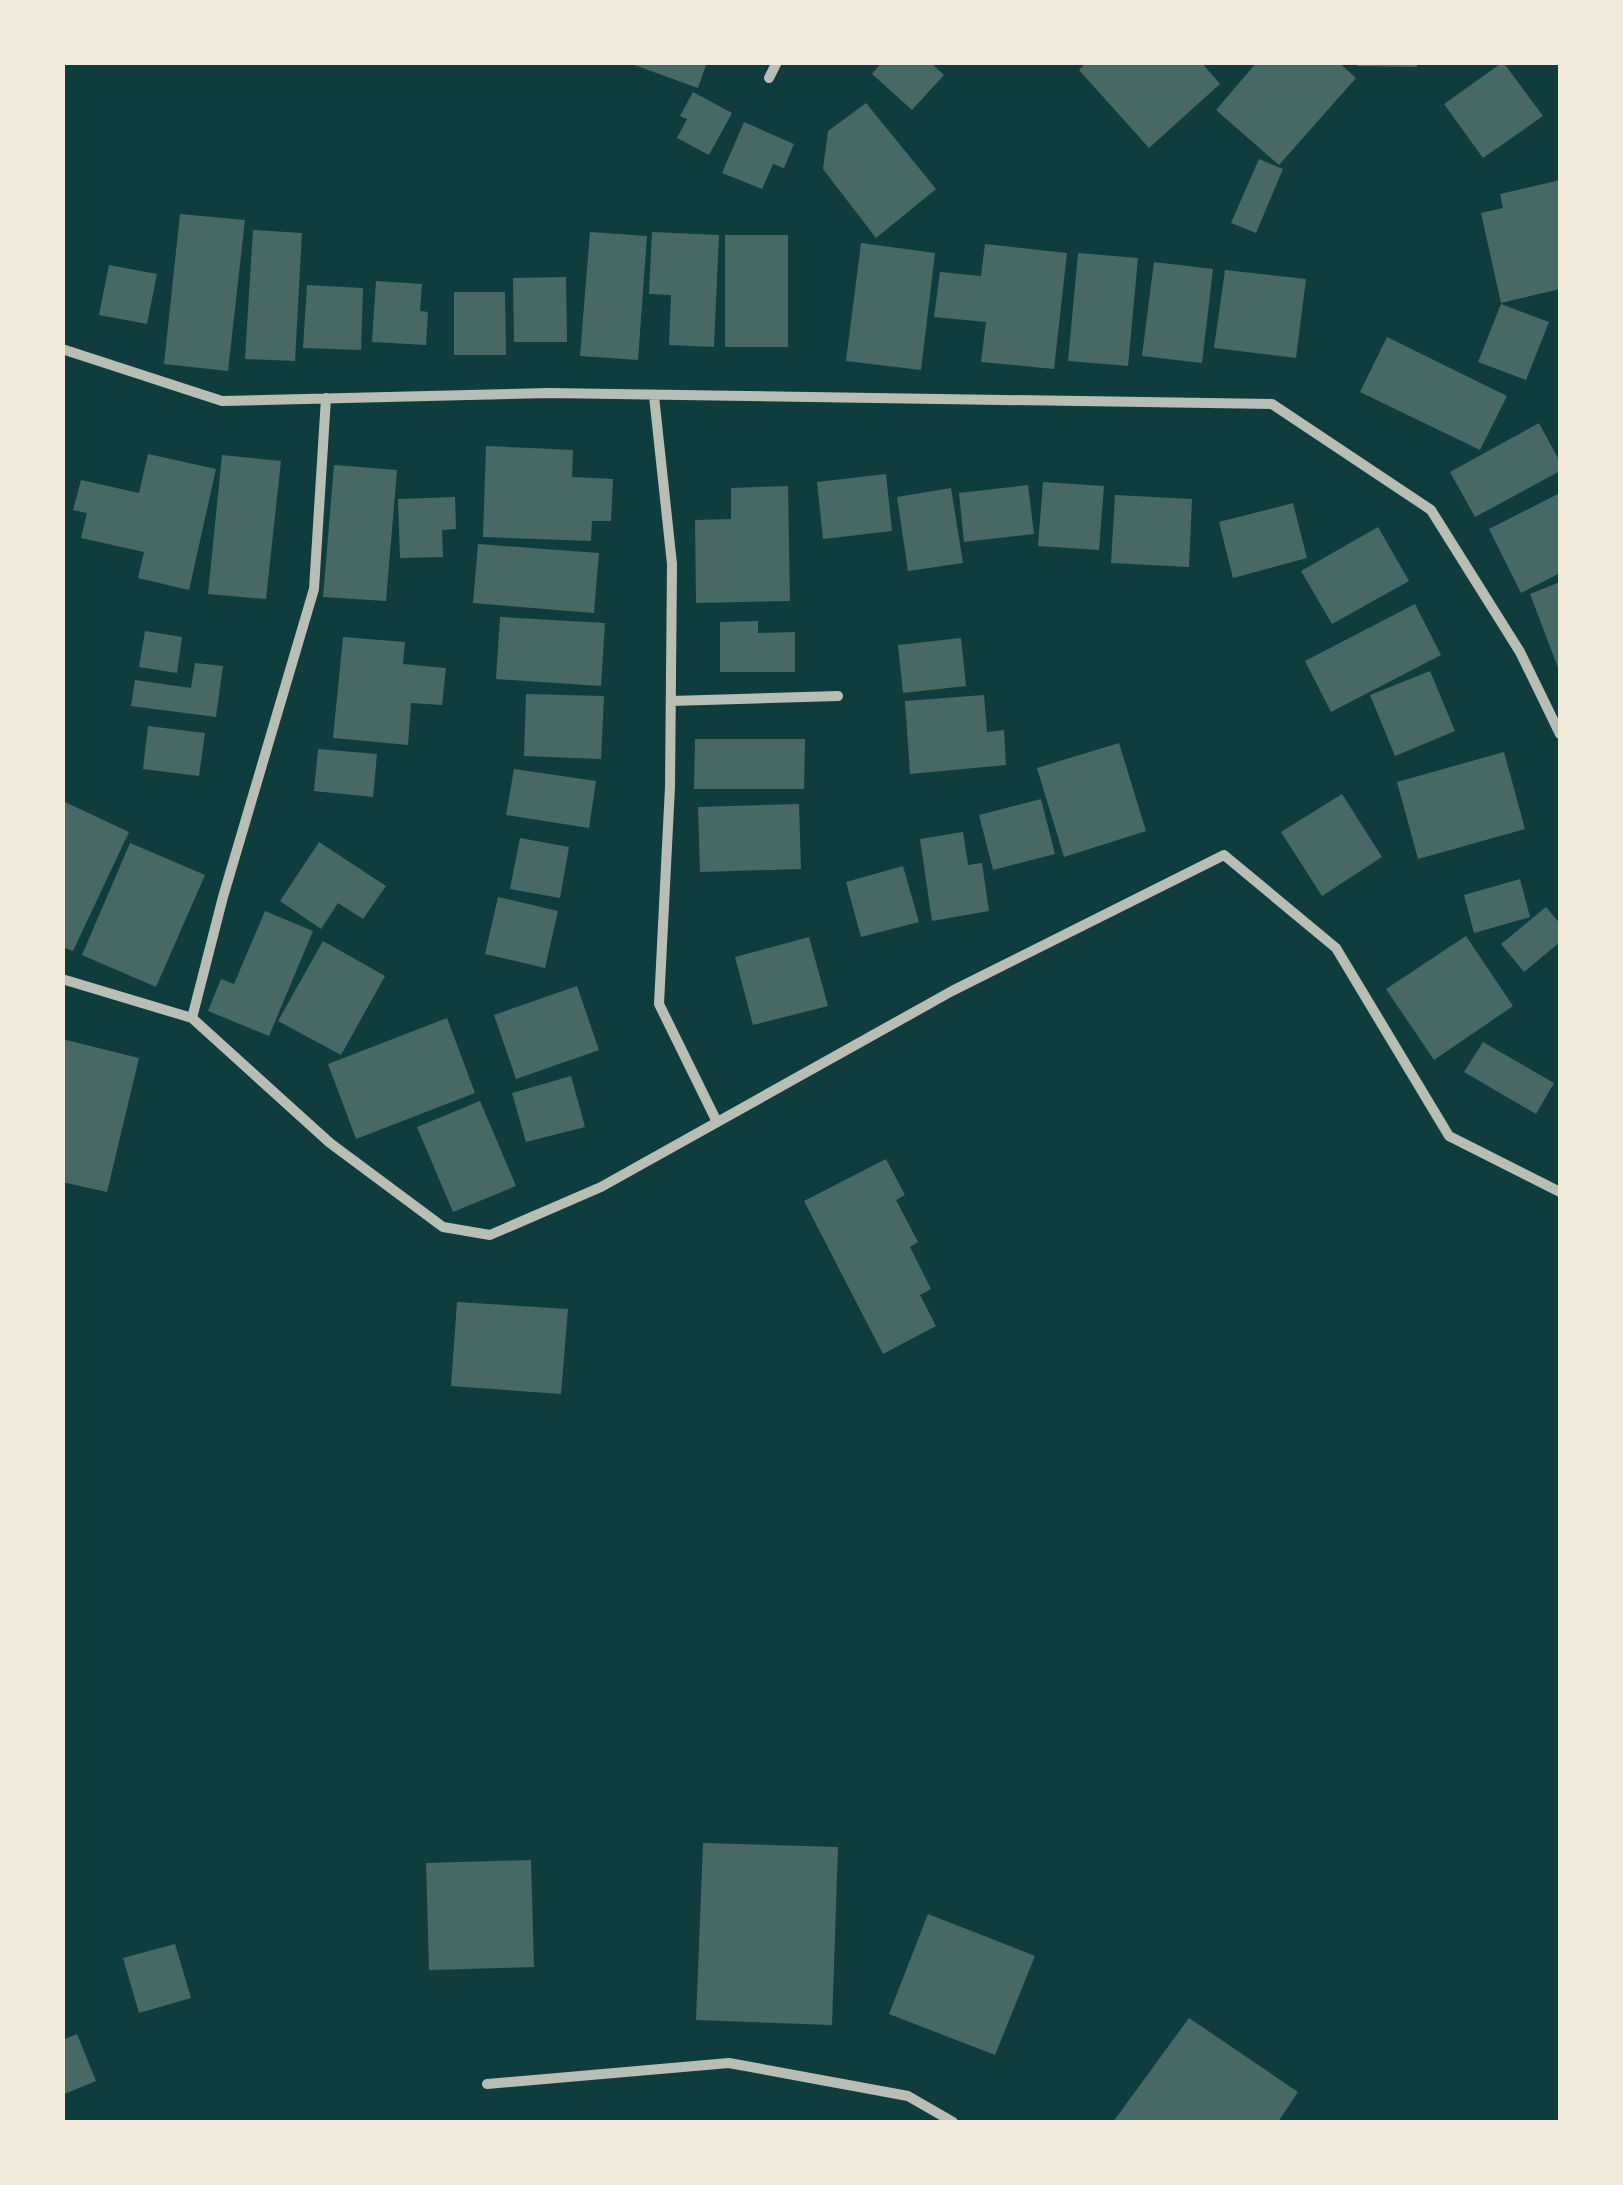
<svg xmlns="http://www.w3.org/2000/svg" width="1623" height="2185" viewBox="0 0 1623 2185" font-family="Cabin,sans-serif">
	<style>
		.building { fill: #486865 }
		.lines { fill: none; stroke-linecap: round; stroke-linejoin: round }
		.minor { stroke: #b8beb3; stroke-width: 10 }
	</style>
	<rect width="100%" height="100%" fill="#0f3d3e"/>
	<path class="building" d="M626,62H707L698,88Z
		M882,62H930L944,75L912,110L872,74Z
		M1087,62H1201L1220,84L1149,148L1079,70Z
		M1257,62H1338L1356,78L1279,165L1216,110Z
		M1357,62H1417V67L1357,66Z
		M1503,62L1543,116L1483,158L1444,104Z
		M693,92L732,113L709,155L677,138L687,119L680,116Z
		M866,103L936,189L876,238L823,169L828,131Z
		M744,122L794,144L784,168L773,164L762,189L722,173Z
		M1259,159L1283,169L1256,233L1231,223Z
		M1560,180V289L1501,303L1481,213L1503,208L1500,194Z
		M180,214L245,220L228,371L164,364Z
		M253,230L302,233L295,361L245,359Z
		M590,232L647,236L638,360L580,356Z
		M652,232L719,235L714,347L669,345L671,295L649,294Z
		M725,235H788V347H725Z
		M861,243L935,253L921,370L846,361Z
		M985,244L1067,253L1054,369L981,362L986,322L934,317L940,272L981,276Z
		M1078,253L1138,258L1128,366L1068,361Z
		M1154,262L1213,269L1202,363L1142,356Z
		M109,265L157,274L147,324L99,315Z
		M1225,270L1306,279L1296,358L1214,348Z
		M566,277L567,342H514L513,278Z
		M376,281L422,284L420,311L428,312L426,345L372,342Z
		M307,285L363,288L361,350L303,348Z
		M454,292H505L506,355H454Z
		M1501,304L1549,322L1526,380L1478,362Z
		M1387,337L1507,396L1480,450L1360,392Z
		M1539,423L1560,462V471L1475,517L1450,472Z
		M486,446L573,450L572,477L613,479L611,521H592L591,541L483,537Z
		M148,454L216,469L189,590L138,578L144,552L81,538L87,513L73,510L81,480L139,493Z
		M222,455L281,461L266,599L208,594Z
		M334,465L397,470L386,601L323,597Z
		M886,474L892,531L823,539L817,482Z
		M1043,482L1104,486L1099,550L1038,546Z
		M1028,485L1034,534L964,542L959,493Z
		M788,486L790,601L696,603L695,520L731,519V488Z
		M951,488L963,563L908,571L897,497Z
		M1560,493V573L1521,593L1489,529Z
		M1115,495L1192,499L1189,567L1111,563Z
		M455,497L456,529L442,530L443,557L400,558L398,499Z
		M1293,503L1307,558L1233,578L1219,522Z
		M1378,527L1409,581L1332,624L1301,571Z
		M478,544L599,553L594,613L473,603Z
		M1560,582V673L1530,594Z
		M1415,604L1441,655L1331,712L1305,661Z
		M500,617L605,623L601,686L496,679Z
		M758,621V633L795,632V672H720V622Z
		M145,631L182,637L177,673L139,667Z
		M343,637L405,642L403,664L446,668L442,705L411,703L408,745L333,738Z
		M961,638L966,686L903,693L898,645Z
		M195,663L223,666L216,717L131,706L135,680L191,688Z
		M1430,671L1455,731L1395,756L1370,695Z
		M526,694L604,696L601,759L524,756Z
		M984,695L987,732L1004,730L1006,765L910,774L905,701Z
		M148,726L205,733L199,776L143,769Z
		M695,739H805L804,789H694Z
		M1119,743L1146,831L1064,857L1037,768Z
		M318,749L377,754L373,797L314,791Z
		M1504,752L1525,829L1418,859L1397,782Z
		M514,769L596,781L589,828L506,815Z
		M1342,794L1382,857L1322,896L1281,832Z
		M1041,799L1055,854L993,870L979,815Z
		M65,802L129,832L73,951L62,947V809Z
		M799,804L801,869L700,872L698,807Z
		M963,832L968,865L982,863L989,911L932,921L920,839Z
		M520,838L569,847L560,898L510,889Z
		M319,842L386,886L363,919L338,903L321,929L280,901Z
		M130,843L205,875L156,987L82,955Z
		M903,866L919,922L861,937L846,882Z
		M1520,879L1530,917L1474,933L1464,895Z
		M498,897L558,911L545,968L485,954Z
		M1546,907L1560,924V942L1524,972L1501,944Z
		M265,911L313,931L269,1036L208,1011L221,979L234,984Z
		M1466,936L1513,1006L1434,1060L1386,989Z
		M809,937L828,1006L753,1025L735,957Z
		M323,941L385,976L341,1055L278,1021Z
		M577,986L599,1050L516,1079L494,1015Z
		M447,1018L475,1093L356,1139L328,1064Z
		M62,1039L139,1058L107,1192L62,1182Z
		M1483,1042L1554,1083L1536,1114L1464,1072Z
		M571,1076L585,1127L526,1142L512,1093Z
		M480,1101L516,1186L453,1212L417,1127Z
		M886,1159L905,1195L896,1200L918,1242L910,1247L931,1289L920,1295L936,1326L883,1354L804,1201Z
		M457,1302L568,1309L561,1394L451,1386Z
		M703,1843L838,1847L832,2025L696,2020Z
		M531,1860L534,1967L429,1970L426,1863Z
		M928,1914L1035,1956L995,2055L889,2014Z
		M175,1944L191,1998L139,2013L123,1958Z
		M1189,2018L1298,2092L1278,2122H1113Z
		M77,2034L96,2081L62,2095V2040Z"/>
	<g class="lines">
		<path class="minor" d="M769,78L777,62
			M62,349L222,401L549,393L1272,404L1431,510L1520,652L1560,734
			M654,396L672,564L670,787L659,1004L717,1122
			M671,701L838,696
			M62,979L192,1018L330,1143L443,1227L490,1235L601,1187L952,991L1224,855L1336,948L1449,1136L1560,1192
			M192,1018L223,897L314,589L326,398
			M487,2084L729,2063L908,2096L953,2122"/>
	</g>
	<rect width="1623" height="2185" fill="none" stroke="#f1e9da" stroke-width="130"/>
</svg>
